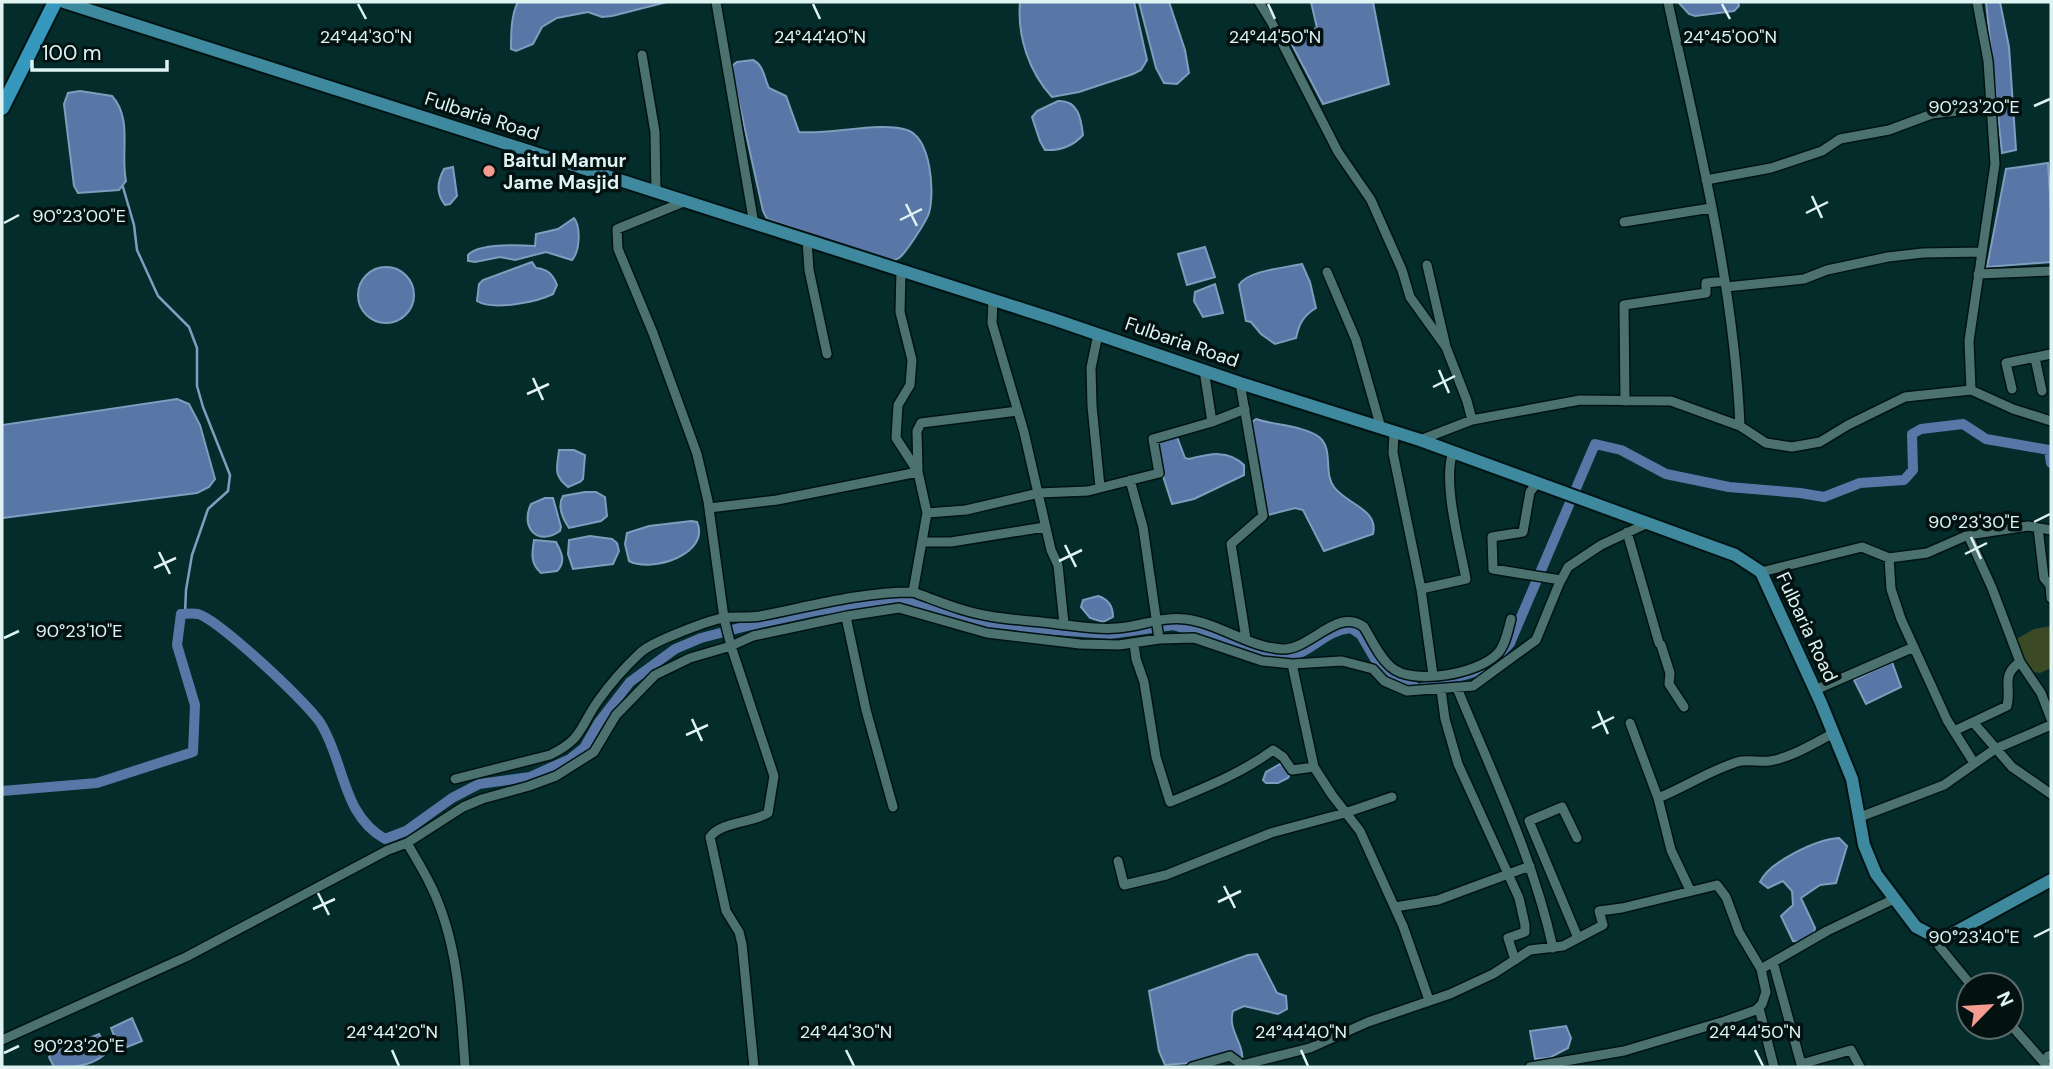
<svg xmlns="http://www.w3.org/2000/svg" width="2053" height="1069" viewBox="0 0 2053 1069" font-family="'DM Sans',sans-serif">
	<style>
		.green { fill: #3b4926 }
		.water { fill: #5877a7; stroke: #809cbe; stroke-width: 2 }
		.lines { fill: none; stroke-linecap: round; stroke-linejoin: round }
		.stream { stroke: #809cbe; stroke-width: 2.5 }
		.canal { stroke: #5877a7; stroke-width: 10 }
		.minor-casing { stroke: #001313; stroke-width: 12 }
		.major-casing { stroke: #001313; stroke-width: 16 }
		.highway-casing { stroke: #001313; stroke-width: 18 }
		.minor { stroke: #4c7270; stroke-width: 9 }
		.major { stroke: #3e899e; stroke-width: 12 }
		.highway { stroke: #3598bc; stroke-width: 14 }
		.ticks { fill: none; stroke: #def3f2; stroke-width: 2.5 }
		.poi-dot { fill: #f59c91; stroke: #031111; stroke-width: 2.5 }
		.labels { text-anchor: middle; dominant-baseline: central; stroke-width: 7; stroke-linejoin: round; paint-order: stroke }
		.street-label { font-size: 19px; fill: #def3f2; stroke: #031111 }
		.poi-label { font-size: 19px; font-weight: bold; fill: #def3f2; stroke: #031111; text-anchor: start }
		.ticks-label { font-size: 18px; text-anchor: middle; fill: #def3f2; stroke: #031111; stroke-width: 7; stroke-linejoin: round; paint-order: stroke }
	</style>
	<rect width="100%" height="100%" fill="#032c2b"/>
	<path class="green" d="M2051,626V668L2040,673L2032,672L2025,665L2015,640L2034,629Z"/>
	<path class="water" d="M518,2H667L612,16L602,17L588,12L557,18L542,27L533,44L516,51L511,49C511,34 511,15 518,2Z
		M1020,2H1134L1147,60L1141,70L1133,74L1079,92L1052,97C1029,72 1017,36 1020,2Z
		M1139,2H1169L1185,50L1189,73L1177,84L1164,83L1156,68Z
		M1311,2H1373L1389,84L1323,104L1288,37L1317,28Z
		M1678,2H1738L1739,6L1734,11L1695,16L1689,14Z
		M1986,2H2000L2009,47L2016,150L2002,153Z
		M753,60C764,65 764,78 769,88L786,96L799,132C829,135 882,121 907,130C931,138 935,192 929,213C927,220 906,253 899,258C896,260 893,260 889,261L767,219L763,211L732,71L733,65L737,62Z
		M80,91L112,96C133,119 120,153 126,181L119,190L78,193L74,186L64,104L68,93Z
		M1058,101C1078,100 1081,118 1083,135C1073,146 1061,151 1045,150L1040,141L1032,117L1037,111Z
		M2048,163L2051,212V262L1987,267L2006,169Z
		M453,167L457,196L450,204L445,205C436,193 437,182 444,169Z
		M574,218C581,227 580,251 572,260L546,252L515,260L500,257L475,262L468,261V255C479,243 519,245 535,246L536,234L558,229Z
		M1205,247L1215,277L1187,285L1178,254Z
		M532,262L536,268C547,269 553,274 557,285L553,294C537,302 493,311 477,301L479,284L483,280Z
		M1302,264L1310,282L1316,308C1303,316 1299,324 1296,338L1275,344L1261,334L1251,322L1246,321L1239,285C1248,270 1285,268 1302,264Z
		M358 295a28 28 0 1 1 56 0a28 28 0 1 1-56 0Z
		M1215,284L1223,313L1203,317L1194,301L1195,292Z
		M177,399L189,404L200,425L215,479L209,487L197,493L2,518V425Z
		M1256,419C1273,425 1305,426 1319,437C1334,449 1323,473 1334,487C1346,504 1379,509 1373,534L1324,551L1303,510L1295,508L1268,515L1251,431L1252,422Z
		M1177,437L1185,458L1189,459C1209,454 1228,449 1244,465V475L1194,499L1172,504L1162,473L1156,441Z
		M559,450H574L585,455L583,479L580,482L568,487C553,475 557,468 559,450Z
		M585,492H596L605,497L607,516L601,521L569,528C563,519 557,506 563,496Z
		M545,498H553L561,527L560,531C537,547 520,527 531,504Z
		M691,521L697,522C711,554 652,573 629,561L625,544L627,533L649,526Z
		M590,536L612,539L617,543L619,551L613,564L573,569L568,554L569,540Z
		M534,540L556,542C562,553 566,562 557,571L541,573C530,563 532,554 534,540Z
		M1098,596C1108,599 1113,607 1113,617L1103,622L1090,618L1081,607L1083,600Z
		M1892,662L1901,687L1866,704L1854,680Z
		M1280,764L1287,767L1290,774L1288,778L1278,783H1266L1263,780L1266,772Z
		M1839,838L1847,846L1836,883L1820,885L1801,898L1815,928L1814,933L1800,942L1793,941L1781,916L1793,905L1792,891L1783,881L1768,888L1760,882C1769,862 1817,839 1839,838Z
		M1257,954L1277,993L1286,996L1287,1009L1278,1014L1244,1006L1233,1011C1227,1030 1245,1044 1242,1062L1237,1059L1165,1065L1159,1051L1149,991L1248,955Z
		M132,1018L142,1041L122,1049L117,1043L111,1028Z
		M1566,1026L1571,1038L1568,1048L1549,1058L1535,1059L1530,1031Z
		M99,1034L106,1046L104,1055C89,1067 73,1067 54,1067L49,1057L52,1053Z"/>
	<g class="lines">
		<path class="stream" d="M123,187L134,225L137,250L158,296L189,327L197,348V386L203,407L230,475L228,491L208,509L192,555L186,590L185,614"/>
		<path class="canal" d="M2,791L97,783L193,752L195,705L177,645L181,614C186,614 193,613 198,614C218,619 310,705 321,724C345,763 342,815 385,839L406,831L452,798L479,784L530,777L570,759L584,748L599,722L630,682L675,649L701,638L747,626L815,611L899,598L986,625L1110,634L1173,625L1280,657C1309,658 1322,630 1351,628L1361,635L1382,671L1419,689L1487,668L1510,643L1595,444L1621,450L1666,474L1729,487L1800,493L1824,497L1860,483L1904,480L1913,470L1912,434L1921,429L1963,424L1986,439L2049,450L2051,463"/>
		<g class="minor-casing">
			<path id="minor" d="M716,2L754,224
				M1259,2L1272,23L1338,152L1371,200L1402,270L1410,297L1446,347
				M1668,2C1698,142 1734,283 1740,426
				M1977,2L1988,61L1995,164L1969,341L1971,390L2013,409L2051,421
				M642,55L655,132L656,191
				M1706,180L1771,168L1822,151L1840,139L1889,130L1932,114L1991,107
				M686,201L617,229L618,249L653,333L697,454L708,501L724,618L731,646L774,776L768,813C752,823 720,822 710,837L726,911L739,932L742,944L754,1067
				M1624,222L1711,208
				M807,240L809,270L827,354
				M1427,265L1446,347L1467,401L1472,420
				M1327,272L1356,340L1381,428
				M1978,274L2051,271
				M1726,287L1804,279L1827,270L1888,257L1923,253L1982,252
				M993,299L992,323L1024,432L1051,550L1058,565L1064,624
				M1098,334L1091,368L1092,406L1100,487
				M2035,358L2042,391
				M1204,370L1212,422L1245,409
				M1240,383L1263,516L1231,544L1246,639
				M2012,389L2006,363L2051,354
				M1625,401L1624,305L1706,293V283L1725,281
				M1394,432L1393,453L1421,589L1433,675
				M1420,440L1472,420L1580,400L1671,401L1740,426L1766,443L1792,447L1820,442L1848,425L1905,397L1971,390
				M1130,480L1143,527L1159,639
				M1537,483L1530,492L1523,532L1492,537L1493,569L1561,580
				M709,508L777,500L918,472L896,438L898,405L910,385L912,360L900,312L901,270
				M927,513L966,510L1039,493L1088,491L1159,473L1153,439L1212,422
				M2038,528L2044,578L2050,585L2051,598
				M1627,532L1659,643L1661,645L1670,673L1669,684L1684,707
				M1968,535L1992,588L2020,662L2041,693L2051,719
				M923,542H951L1045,527
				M1889,558L1891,589L1901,619L1947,720L1974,763
				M1761,572L1862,547L1889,558L1927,553L1968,535L2028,526L2051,530
				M1421,589L1466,579C1460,546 1442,482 1453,452
				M913,592C938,601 963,612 989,616C1012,620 1035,621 1058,624C1077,626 1098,630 1117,628C1139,627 1162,616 1185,619C1219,623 1248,647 1282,649C1309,651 1338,606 1364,627C1372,640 1379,657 1391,667C1412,686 1478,674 1497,654C1505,647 1508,630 1511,619
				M846,617L866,710L893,807
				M1134,643L1136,659L1144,682L1156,757L1170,802C1206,787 1242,773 1273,750L1283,757L1292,770L1314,767
				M1457,688C1492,773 1533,857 1553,948
				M1441,690L1445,719L1458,764L1519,898L1525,925V932L1508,938L1515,960
				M1815,690L1914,647
				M1973,722L2012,767L2051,794
				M1630,723L1658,798L1671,850L1690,890
				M1954,731L2007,706C2012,687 2000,676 2020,662
				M455,779L550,755C583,739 579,728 598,701C610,684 625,667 640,653C651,642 707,621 723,618C735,616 748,618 760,616C811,606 861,592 913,592L927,513L918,472L917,431L921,423L1018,411
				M1658,798C1685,787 1709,771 1737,762C1747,759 1758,762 1769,761C1791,758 1814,743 1834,733
				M1860,817L1944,785L1995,749L2051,725
				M1577,838L1562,807L1529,821L1578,938
				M407,843C415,857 424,871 431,886C458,941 461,1007 465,1067
				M1118,861L1124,885L1166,875L1271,833L1345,813L1392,797
				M1395,907L1438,900L1530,866
				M1941,940L1939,946L1971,985
				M1773,962L1801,1064L1851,1050L1860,1067
				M1761,969L1827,931L1894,899
				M1429,1000L1403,926L1360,831L1332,795L1314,767L1292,664L1342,661L1373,669L1384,681L1407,691L1473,686L1536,640L1559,584L1568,567L1601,545L1648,523
				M1759,1008L1774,1067
				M2011,1025L2048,1067
				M2,1040L186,957L388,850L407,843L463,807L482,799L529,786L556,776L594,752L616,715L655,675L690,658L731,646L753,636L847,616L899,608L987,633L1080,644L1119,645L1159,639L1194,638L1262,661L1292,664
				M2048,1056L2051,1055
				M1192,1067L1230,1056L1242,1065L1310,1048L1368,1022L1450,994L1493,974L1530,950L1563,946L1603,925L1599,911L1622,908L1717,885L1726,897L1739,932L1761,969L1766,992L1762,1004L1756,1010L1725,1021L1624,1051L1530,1067"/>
		</g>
		<g class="major-casing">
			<path id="major" d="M64,2L1053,319L1240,383L1420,440L1735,555L1761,572L1821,703L1852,779L1864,845L1876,874L1916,927L1941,940L2051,880"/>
		</g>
		<g class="highway-casing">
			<path id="highway" d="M2,108L55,2"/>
		</g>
		<use href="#minor" class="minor"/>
		<use href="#major" class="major"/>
		<use href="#highway" class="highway"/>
	</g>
	<path class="ticks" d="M358,4L366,19M813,4L820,19M1268,4L1275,19M1722,4L1730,19M2034,106L2050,99M1812,196L1822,218M906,204L917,226M1806,213L1828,202M900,220L922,209M4,223L19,215M1439,370L1449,393M533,378L543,400M1433,387L1455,376M527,394L549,384M2034,522L2050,514M1971,537L1981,559M1065,545L1076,567M159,552L170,574M1965,554L1987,543M1059,561L1082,550M154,568L176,558M4,638L19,631M1598,711L1608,734M692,719L702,741M1592,728L1614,717M686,735L708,725M1224,886L1235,908M318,893L329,915M1218,902L1241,891M313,909L335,899M2034,937L2050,929M392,1050L399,1066M846,1050L854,1066M1301,1050L1308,1066M1755,1050L1763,1066M4,1053L19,1046"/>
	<circle class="poi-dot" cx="489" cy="171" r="7"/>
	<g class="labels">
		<g class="street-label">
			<text transform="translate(482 116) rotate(18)">Fulbaria Road</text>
			<text transform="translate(1182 342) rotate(19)">Fulbaria Road</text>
			<text transform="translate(1807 627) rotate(65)">Fulbaria Road</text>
		</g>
		<g class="poi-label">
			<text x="503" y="160">Baitul Mamur<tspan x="503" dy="22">Jame Masjid</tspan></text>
		</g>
	</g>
	<g class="ticks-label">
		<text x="366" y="43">24°44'30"N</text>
		<text x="820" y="43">24°44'40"N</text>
		<text x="1275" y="43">24°44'50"N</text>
		<text x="1730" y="43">24°45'00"N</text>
		<text x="1974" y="113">90°23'20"E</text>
		<text x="79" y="222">90°23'00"E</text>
		<text x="1974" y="528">90°23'30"E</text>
		<text x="79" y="637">90°23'10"E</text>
		<text x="1974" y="943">90°23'40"E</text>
		<text x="392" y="1038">24°44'20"N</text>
		<text x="846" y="1038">24°44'30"N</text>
		<text x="1301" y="1038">24°44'40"N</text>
		<text x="1755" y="1038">24°44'50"N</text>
		<text x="79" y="1052">90°23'20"E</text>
	</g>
	<rect width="2053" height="1069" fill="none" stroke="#def3f2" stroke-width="7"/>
	<g transform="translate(1990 1006) rotate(65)"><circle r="33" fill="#031111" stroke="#5b6b6b" stroke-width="2"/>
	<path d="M0-5L12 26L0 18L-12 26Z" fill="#f59c91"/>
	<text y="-10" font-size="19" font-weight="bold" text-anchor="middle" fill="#def3f2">N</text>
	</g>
	<path d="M32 60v10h135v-10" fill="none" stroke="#def3f2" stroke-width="3.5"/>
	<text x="42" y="60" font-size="21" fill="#def3f2" stroke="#031111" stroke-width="5" paint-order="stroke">100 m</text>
</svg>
